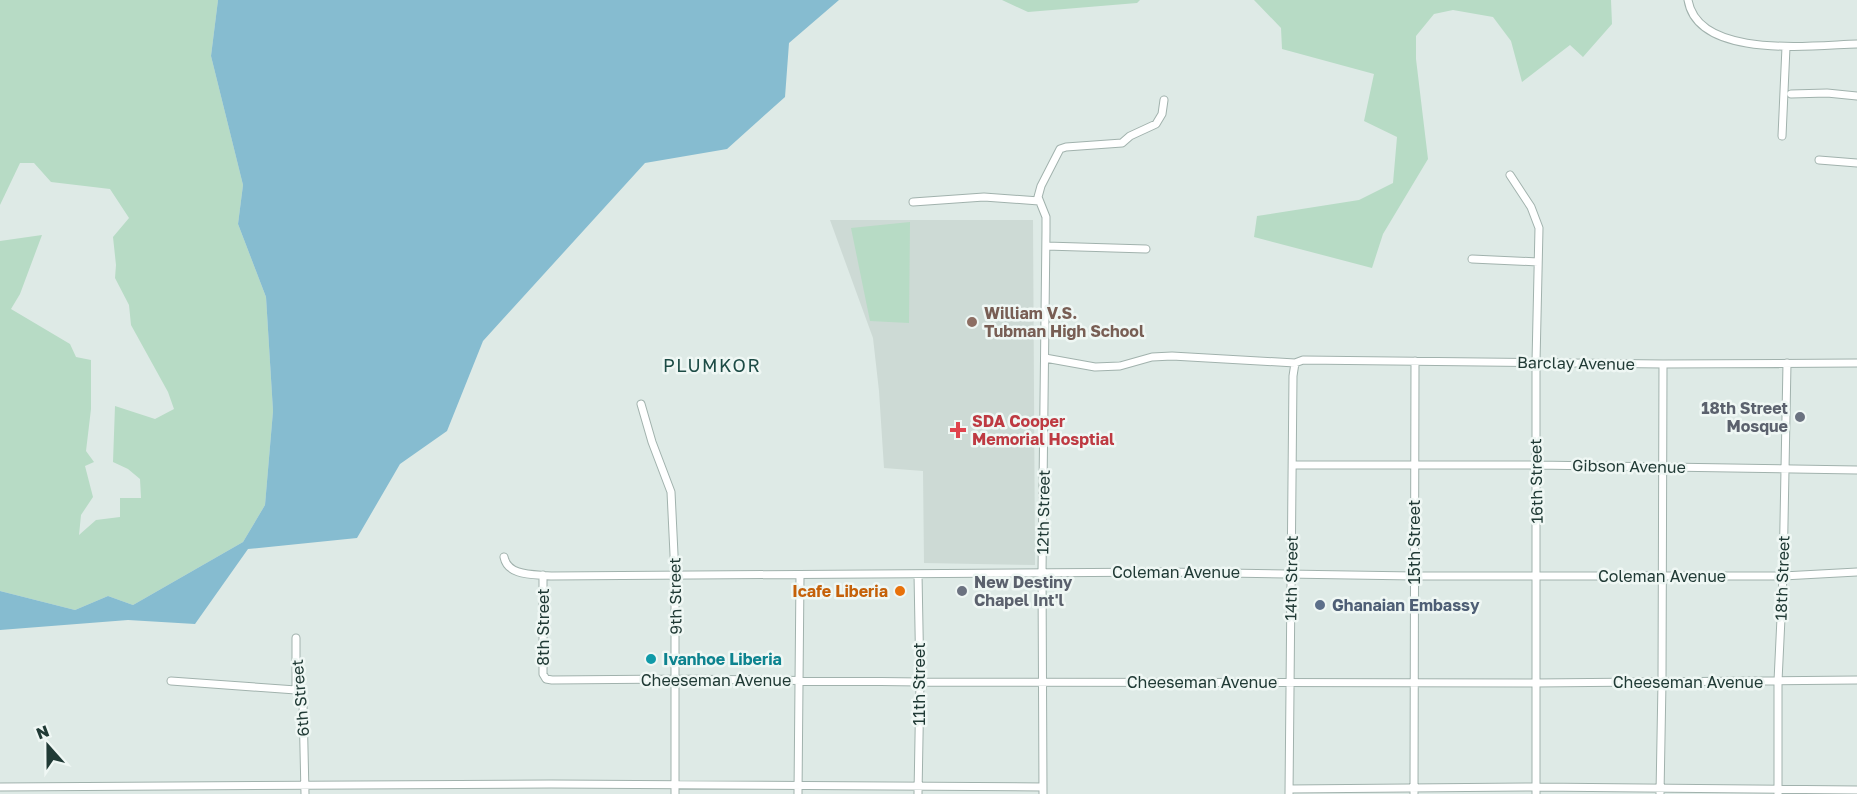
<svg xmlns="http://www.w3.org/2000/svg" width="1857" height="794" viewBox="0 0 1857 794" font-family="'Golos Text',sans-serif">
	<style>
		.built { fill: #cddad5 }
		.green { fill: #b7dbc5 }
		.water { fill: #86bcd0 }
		.lines { fill: none; stroke-linecap: round; stroke-linejoin: round }
		.minor-casing { stroke: #a1b2ad; stroke-width: 9 }
		.minor { stroke: #fff; stroke-width: 7 }
		.education-dot { fill: #8d6e63; stroke: #eff7f4; stroke-width: 2 }
		.worship-dot { fill: #6b7280; stroke: #eff7f4; stroke-width: 2 }
		.health-dot { fill: #e0444e; stroke: #eff7f4; stroke-width: 2 }
		.food-dot { fill: #e8710a; stroke: #eff7f4; stroke-width: 2 }
		.service-dot { fill: #5c6f8a; stroke: #eff7f4; stroke-width: 2 }
		.culture-dot { fill: #0f9aa8; stroke: #eff7f4; stroke-width: 2 }
		.labels { text-anchor: middle; dominant-baseline: central; stroke-width: 5; stroke-linejoin: round; paint-order: stroke }
		.education-label { font-size: 16px; font-weight: bold; fill: #785e54; stroke: #eff7f4; text-anchor: start }
		.street-label { font-size: 16px; fill: #203a35; stroke: #eff7f4 }
		.worship-label { font-size: 16px; font-weight: bold; fill: #5b616d; stroke: #eff7f4; text-anchor: end }
		.health-label { font-size: 16px; font-weight: bold; fill: #be3a42; stroke: #eff7f4; text-anchor: start }
		.food-label { font-size: 16px; font-weight: bold; fill: #c56008; stroke: #eff7f4; text-anchor: end }
		.service-label { font-size: 16px; font-weight: bold; fill: #4e5e75; stroke: #eff7f4; text-anchor: start }
		.culture-label { font-size: 16px; font-weight: bold; fill: #0d838f; stroke: #eff7f4; text-anchor: start }
		.neighbourhood-label { font-size: 18px; letter-spacing: 1.5px; fill: #1c4b45; stroke: #eff7f4 }
	</style>
	<rect width="100%" height="100%" fill="#deeae6"/>
	<path class="built" d="M830,220H1033L1035,565L924,563L923,471L884,468L879,391L873,338Z"/>
	<path class="green" d="M0,0H218L211,56L243,185L238,224L266,297L273,411L265,505L243,542L133,605L108,596L75,610L0,591V241L42,235L20,294L11,309L70,344L76,357L91,360V409L86,451L94,462L85,466L93,497L81,515L79,535L96,520L120,517V498H141L140,479L128,469L113,462L115,406L155,419L174,409L168,392L131,325L129,305L115,278L116,265L113,237L129,218L110,189L51,182L34,163H20L0,205Z
		M1002,0H1140L1137,3L1028,12Z
		M1254,0H1611L1612,24L1583,57L1570,45L1522,82L1511,41L1493,17L1453,10L1434,14L1416,36V59L1428,159L1383,234L1372,268L1254,237L1257,216L1359,200L1393,183L1397,137L1364,121L1374,74L1282,49L1281,28Z
		M910,222L909,323L870,321L851,228Z"/>
	<path class="water" d="M218,0H839L789,43L785,97L727,149L645,163L483,341L447,431L400,464L357,538L248,549L195,624L128,620L0,630V591L75,610L108,596L133,605L243,542L265,505L273,411L266,297L238,224L243,185L211,56Z"/>
	<g class="lines">
		<g class="minor-casing">
			<path id="minor" d="M1688,0C1698,60 1814,45 1857,44
				M1791,94L1827,93L1857,96
				M1782,136L1786,47
				M1819,160L1857,163
				M1510,175L1531,207L1539,228L1536,362V794
				M913,202L984,197L1039,201
				M1046,246L1146,249
				M1472,259L1538,262
				M1045,358L1095,367L1120,366L1152,357L1172,356L1295,363L1303,360L1663,364L1857,363
				M641,404L652,442L671,492L675,575V794
				M1293,465H1536L1857,470
				M504,557C508,577 535,574 551,576L1166,572L1414,576H1783L1857,572
				M918,574L920,682L918,794
				M543,575V674L546,679L552,680L676,679L920,682L1536,683L1857,680
				M296,638V690L302,697L303,704L305,794
				M171,681L296,690
				M0,787L551,784L1043,787
				M1289,789L1536,787L1857,790
				M798,794L800,575
				M1043,794L1042,573L1046,231V217L1038,197L1041,186L1060,149L1066,147L1122,143L1130,136L1156,124L1162,114L1164,100
				M1289,794L1293,376L1295,363
				M1414,794L1415,361
				M1660,794L1662,682L1663,364
				M1778,794V681L1783,576L1787,363"/>
		</g>
		<use href="#minor" class="minor"/>
	</g>
	<circle class="education-dot" cx="972" cy="322" r="6"/>
	<g class="worship-dot">
		<circle cx="1800" cy="417" r="6"/>
		<circle cx="962" cy="591" r="6"/>
	</g>
	<path class="health-dot" d="M955 421h6v6h6v6h-6v6h-6v-6h-6v-6h6z"/>
	<circle class="food-dot" cx="900" cy="591" r="6"/>
	<circle class="service-dot" cx="1320" cy="605" r="6"/>
	<circle class="culture-dot" cx="651" cy="659" r="6"/>
	<g class="labels">
		<g class="education-label">
			<text x="984" y="313">William V.S.<tspan x="984" dy="18">Tubman High School</tspan></text>
		</g>
		<g class="street-label">
			<text transform="translate(1576 363) rotate(1)">Barclay Avenue</text>
			<text transform="translate(1629 466) rotate(1)">Gibson Avenue</text>
			<text transform="translate(1536 481) rotate(-91)">16th Street</text>
			<text transform="translate(1043 512) rotate(-89)">12th Street</text>
			<text transform="translate(1414 542) rotate(-90)">15th Street</text>
			<text x="1176" y="572">Coleman Avenue</text>
			<text x="1662" y="576">Coleman Avenue</text>
			<text transform="translate(1291 578) rotate(-89)">14th Street</text>
			<text transform="translate(1782 578) rotate(-88)">18th Street</text>
			<text transform="translate(675 596) rotate(-91)">9th Street</text>
			<text transform="translate(543 627) rotate(-90)">8th Street</text>
			<text x="716" y="680">Cheeseman Avenue</text>
			<text x="1202" y="682">Cheeseman Avenue</text>
			<text x="1688" y="682">Cheeseman Avenue</text>
			<text transform="translate(919 684) rotate(-90)">11th Street</text>
			<text transform="translate(300 698) rotate(-95)">6th Street</text>
		</g>
		<g class="worship-label">
			<text x="1788" y="408">18th Street<tspan x="1788" dy="18">Mosque</tspan></text>
			<text x="974" y="582" text-anchor="start">New Destiny<tspan x="974" dy="18">Chapel Int'l</tspan></text>
		</g>
		<g class="health-label">
			<text x="972" y="421">SDA Cooper<tspan x="972" dy="18">Memorial Hosptial</tspan></text>
		</g>
		<g class="food-label">
			<text x="888" y="591">Icafe Liberia</text>
		</g>
		<g class="service-label">
			<text x="1332" y="605">Ghanaian Embassy</text>
		</g>
		<g class="culture-label">
			<text x="663" y="659">Ivanhoe Liberia</text>
		</g>
		<g class="neighbourhood-label">
			<text x="712" y="365">PLUMKOR</text>
		</g>
	</g>
	<g transform="translate(48 746) rotate(339)" stroke="#eff7f4" stroke-width="4.5" paint-order="stroke">
	<path d="M0-4.5L10 22L0 15L-10 22Z" fill="#203a35"/>
	<text y="-9" font-size="16" font-weight="bold" text-anchor="middle" fill="#203a35">N</text>
	</g>
</svg>
